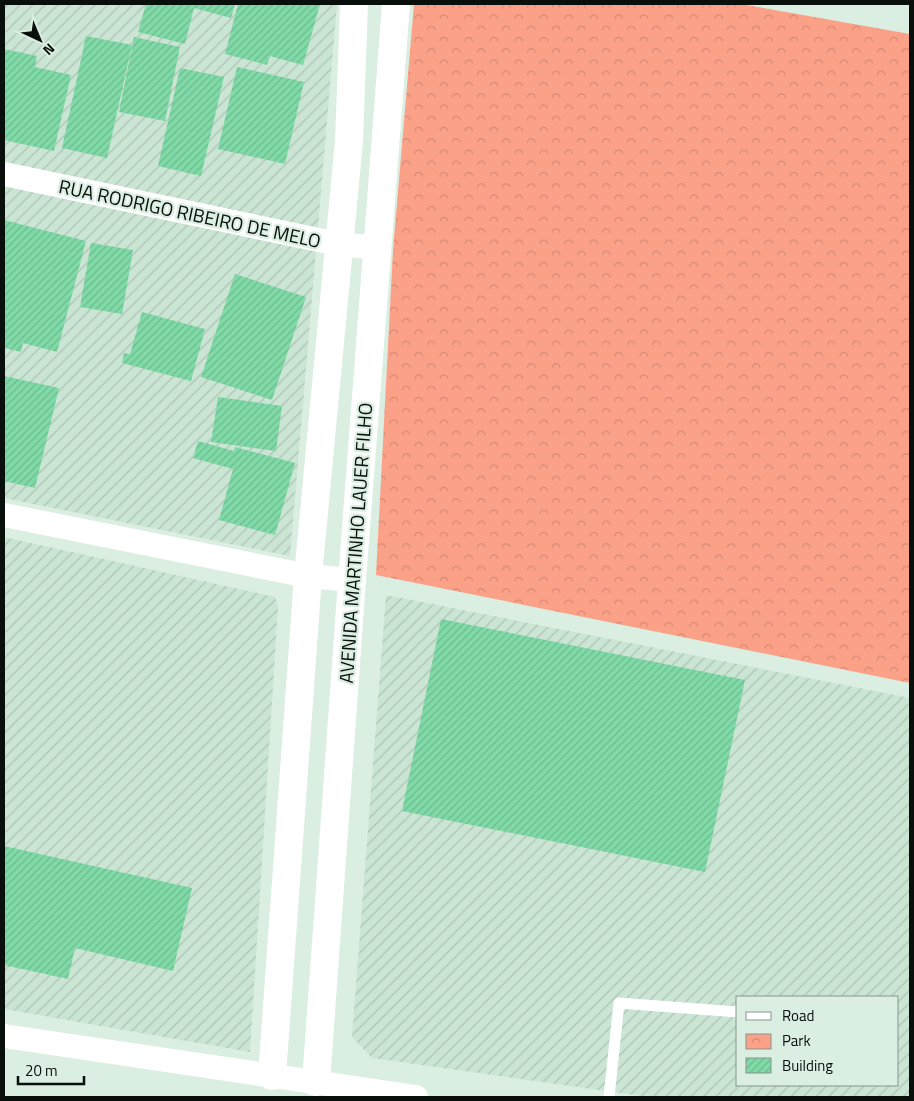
<svg xmlns="http://www.w3.org/2000/svg" width="914" height="1101" viewBox="0 0 914 1101" font-family="'Titillium Web',sans-serif">
	<style>
		.industrial { fill: url(#industrial-furrows); fill-rule: evenodd }
		.park { fill: url(#park-crowns) }
		.building { fill: url(#building-hatch) }
		.lines { fill: none; stroke-linecap: round; stroke-linejoin: round }
		.service { stroke: #fff; stroke-width: 11 }
		.minor { stroke: #fff; stroke-width: 24 }
		.tertiary { stroke: #fff; stroke-width: 28 }
		.labels { text-anchor: middle; dominant-baseline: central; stroke-width: 4.5; stroke-linejoin: round; paint-order: stroke }
		.street-label { font-size: 19px; fill: #090f0b; stroke: #dbeee2 }
	</style>
	<defs>
		<pattern id="industrial-furrows" width="10" height="10" patternUnits="userSpaceOnUse" patternTransform="scale(1.25)"><rect width="10" height="10" fill="#cbe5d4"/><path d="M-1 1l2-2M0 10L10 0M9 11l2-2" fill="none" stroke="#adc3b5"/></pattern>
		<pattern id="park-crowns" width="20" height="18" patternUnits="userSpaceOnUse" patternTransform="scale(1.25)"><rect width="20" height="18" fill="#fba188"/><path d="M2 6a3 3 0 1 1 6 0M12 15a3 3 0 1 1 6 0" fill="none" stroke="#d68974"/></pattern>
		<pattern id="building-hatch" width="6" height="6" patternUnits="userSpaceOnUse" patternTransform="scale(1.25)"><rect width="6" height="6" fill="#80daa7"/><path d="M-1 1l2-2M0 6l6-6M5 7l2-2" fill="none" stroke="#6dba8e"/></pattern>
	</defs>
	<rect width="100%" height="100%" fill="#dbeee2"/>
	<path class="industrial" d="M4,4H337L290,556L4,498Z
		M4,537L275,597L278,607L250,1052L4,1009Z
		M386,595L910,698V1097H649L372,1058L352,1037ZM738,997H898V1085H738Z"/>
	<path class="park" d="M414,4H741L910,34V683L376,575L393,250Z"/>
	<path class="building" d="M146,4H235L231,18L194,8L185,44L138,32Z
		M238,4H320L303,65L270,56L267,65L225,54Z
		M86,36L132,45L107,158L62,148Z
		M134,37L180,47L165,121L119,112Z
		M4,49L37,56L35,67L71,75L54,151L4,140Z
		M237,67L304,82L285,164L218,149Z
		M180,68L224,77L201,176L158,166Z
		M4,220L86,241L57,352L23,343L21,352L4,348Z
		M91,243L133,250L122,314L80,307Z
		M235,274L306,297L272,400L201,377Z
		M142,312L205,329L191,381L122,363L124,353L130,354Z
		M4,376L59,388L35,488L4,481Z
		M218,397L282,406L276,451L211,442Z
		M198,441L234,451L235,447L295,463L275,535L219,520L233,469L193,458Z
		M441,619L745,680L705,872L402,811Z
		M4,846L192,888L173,971L75,948L68,979L4,965Z"/>
	<g class="lines">
		<path class="service" d="M609,1097L619,1003L738,1012"/>
		<path class="minor" d="M4,174L338,244L378,248
			M4,515L308,576L352,580
			M4,1036L416,1097"/>
		<path class="tertiary" d="M272,1076L308,576L349,141L354,4
			M316,1082L352,580L396,4"/>
	</g>
	<g class="labels">
		<g class="street-label">
			<text transform="translate(190 213) rotate(12)">RUA RODRIGO RIBEIRO DE MELO</text>
			<text transform="translate(355 543) rotate(-86)">AVENIDA MARTINHO LAUER FILHO</text>
		</g>
	</g>
	<rect width="914" height="1101" fill="none" stroke="#090f0b" stroke-width="10"/>
	<rect x="736" y="996" width="162" height="90" fill="#dbeee2" stroke="#87958c"/>
	<rect x="746" y="1012" width="25" height="8" fill="#ffffff" stroke="#87958c"/>
	<text x="782" y="1021" font-size="15" fill="#090f0b">Road</text>
	<rect x="746" y="1034" width="25" height="15" fill="url(#park-crowns)" stroke="#87958c"/>
	<text x="782" y="1046" font-size="15" fill="#090f0b">Park</text>
	<rect x="746" y="1058" width="25" height="15" fill="url(#building-hatch)" stroke="#87958c"/>
	<text x="782" y="1071" font-size="15" fill="#090f0b">Building</text>
	<g transform="translate(40 40) rotate(136)" stroke="#dbeee2" stroke-width="4" paint-order="stroke">
	<path d="M0-4L9 19L0 12L-9 19Z" fill="#090f0b"/>
	<text y="-8" font-size="14" font-weight="bold" text-anchor="middle" fill="#090f0b">N</text>
	</g>
	<path d="M18 1076v8h66v-8" fill="none" stroke="#090f0b" stroke-width="2.5"/>
	<text x="25" y="1076" font-size="15" fill="#090f0b" stroke="#dbeee2" stroke-width="4" paint-order="stroke">20 m</text>
</svg>
